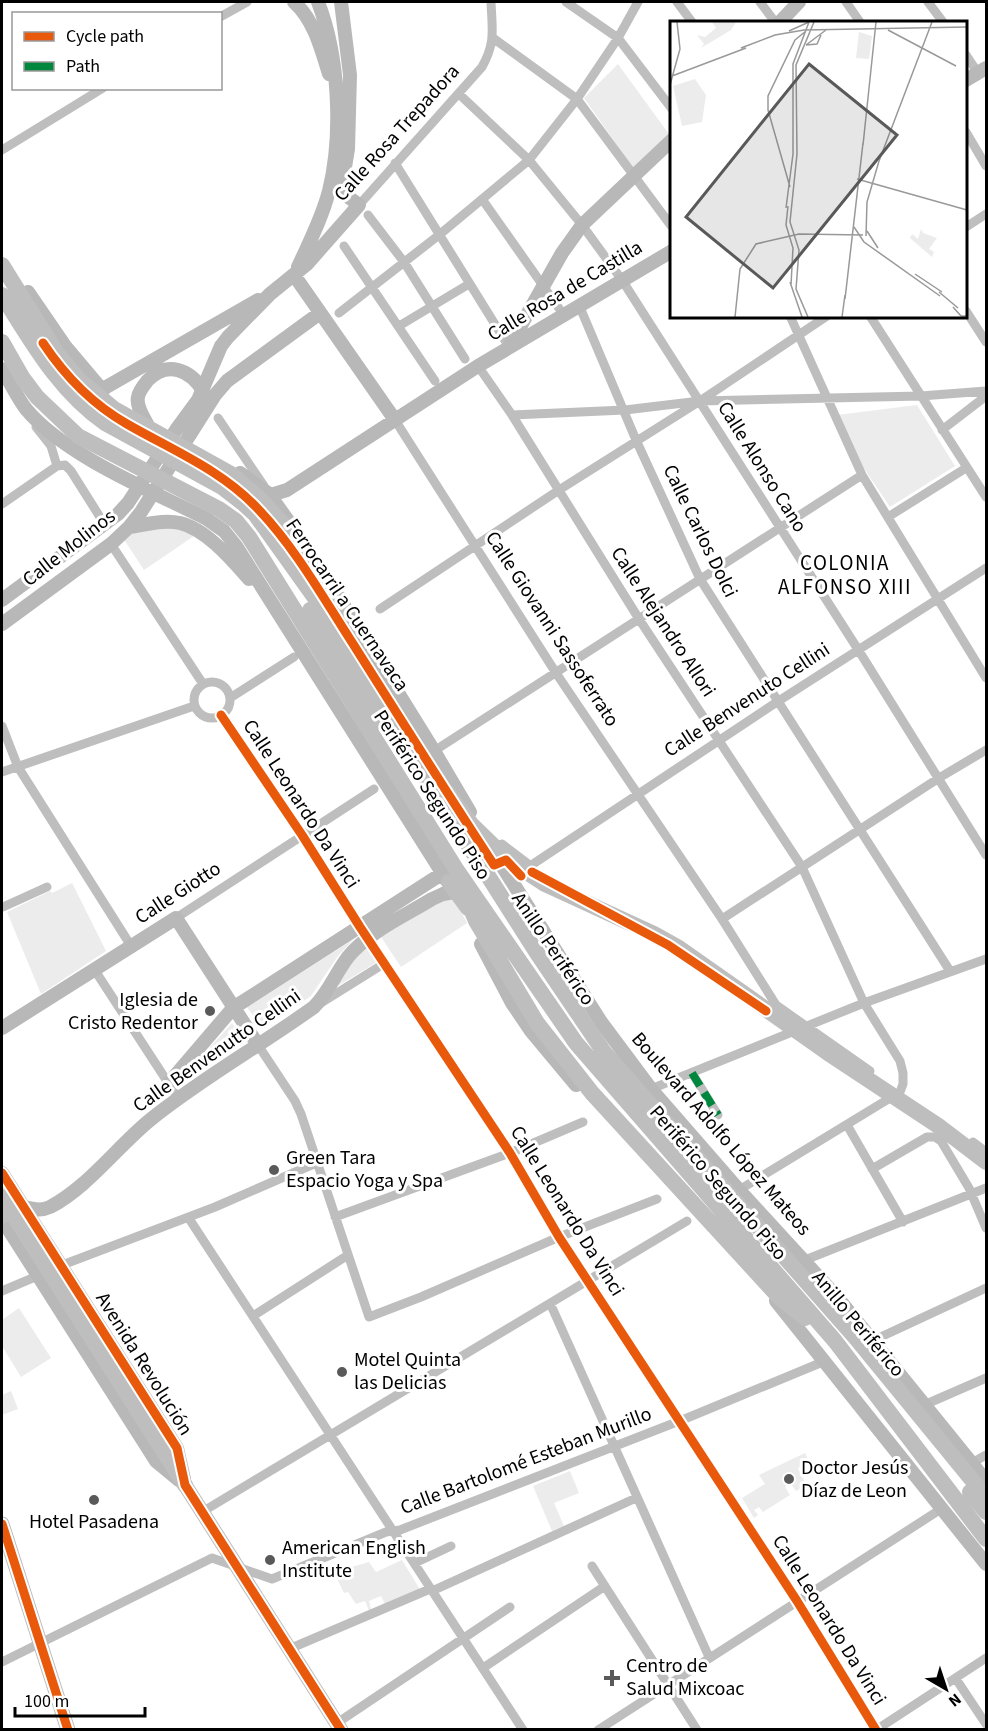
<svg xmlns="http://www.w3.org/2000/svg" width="988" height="1731" viewBox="0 0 988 1731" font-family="'Source Sans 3',sans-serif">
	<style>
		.green { fill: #ececec }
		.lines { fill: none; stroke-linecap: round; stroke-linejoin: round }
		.street { stroke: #bebebe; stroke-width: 9 }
		.secondary { stroke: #b8b8b8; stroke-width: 14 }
		.primary { stroke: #bebebe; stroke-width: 15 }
		.highway { stroke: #bebebe; stroke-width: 16 }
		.quiet { stroke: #00873e; stroke-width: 8; stroke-dasharray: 15 8; stroke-linecap: butt }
		.cycleway-casing { stroke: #fff; stroke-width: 13 }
		.cycleway { stroke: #e8590c; stroke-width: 9 }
		.poi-dot { fill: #595959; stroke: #fff; stroke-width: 2 }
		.labels { text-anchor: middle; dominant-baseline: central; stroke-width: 6; stroke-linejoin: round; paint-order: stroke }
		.street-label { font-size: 20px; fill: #000; stroke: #fff }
		.poi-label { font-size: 20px; fill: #000; stroke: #fff; text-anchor: start }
		.neighbourhood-label { font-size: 21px; letter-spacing: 1.5px; fill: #000; stroke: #fff }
		.inset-road { fill: none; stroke: #999; stroke-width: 1.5 }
		.view { fill: #595959; fill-opacity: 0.15; stroke: #595959; stroke-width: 3 }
		.inset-edge { fill: none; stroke: #000; stroke-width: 3 }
	</style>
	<rect width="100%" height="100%" fill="#fff"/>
	<path class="green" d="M618,64L671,137L635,171L584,98Z
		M917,405L955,466L890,507L863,467L837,415Z
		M168,524L197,534L144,570L123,538L135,529Z
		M72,883L106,951L41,994L7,912L50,891L52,893Z
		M451,897L457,904L467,923L401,967L381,937L435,902Z
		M354,939L338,956L311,996L262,1029L247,1007Z
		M366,947L377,962L331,990L346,967Z
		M232,1023L245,1041L186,1079L184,1076Z
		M19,1308L51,1358L21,1377L2,1346V1320Z
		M11,1391L18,1409L2,1415V1395Z
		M805,1453L809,1462L798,1468L806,1485L796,1491L790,1483L785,1487L790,1495L763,1512L759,1507L754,1510L758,1515L754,1518L742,1498L765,1484L759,1475Z
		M570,1471L579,1493L554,1503L564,1526L552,1531L533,1486Z
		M402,1560L421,1591L386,1606L381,1596L369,1601L372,1612L370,1613L365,1601L356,1604L348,1592L344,1593L334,1572L369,1562L376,1572Z"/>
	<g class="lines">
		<path class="street" d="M566,2L618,38L672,109
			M677,2L692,22
			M760,2L775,22
			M846,2L860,22
			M928,2L943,22
			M220,17L247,2
			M493,38L577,99L672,227
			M966,55L978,73
			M459,94L529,160L582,225L622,280L859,651L986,855
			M966,132L986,166
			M2,150L103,88
			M395,163L509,347
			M482,199L563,314
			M359,205L482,67C496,42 492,29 491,2
			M368,215L404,262L465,359
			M966,227L986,214
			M344,246L435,381
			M579,305L636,440L700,579L950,971
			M966,311L986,342
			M339,313L439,235L529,160L577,99L618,38L638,2
			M790,316L862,475L986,678
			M870,316L986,497
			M399,326L469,284
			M478,366L512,415L639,619L802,867L864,1003L900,1061L903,1073V1084L900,1092L739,1190
			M512,415L625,410L700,401L921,396L986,391
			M218,418L264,486
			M395,420L556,673L722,919L776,1005L870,1071
			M36,427L51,446L57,466
			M942,430L986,396
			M57,466L65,465L71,471L105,525
			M2,504L57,466
			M888,517L966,468
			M111,544L203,684
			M380,609L559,490L700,401L827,316
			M194 700a18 18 0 1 1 36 0a18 18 0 1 1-36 0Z
			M230,698L294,657
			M221,715L302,835L360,927L510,1153L559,1237L797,1601L876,1730
			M2,726L18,767L131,946
			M434,751L862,475
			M2,772L194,706
			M502,844L527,863
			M530,866L777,702L986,568
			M3,907L47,887
			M176,918L374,789
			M722,919L939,778L986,750
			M94,969L178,1098
			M321,1003L385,963
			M258,1045L295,1101L301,1114L369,1317L421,1297L559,1237L657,1199
			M692,1073L718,1115
			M651,1089L864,1003L986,959
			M847,1125L903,1222
			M973,1142L986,1152
			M872,1169L927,1137H935L941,1141L969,1188L986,1228
			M188,1217L523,1730
			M335,1217L510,1153L583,1122
			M805,1260L986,1188
			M57,1267L215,1207L316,1163
			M2,1291L42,1274
			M550,1303L709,1657
			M253,1316L348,1255
			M872,1341L986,1288
			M924,1405L986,1378
			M972,1463L986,1455
			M202,1512L687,1221
			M415,1563L451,1546
			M592,1566L697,1730
			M432,1591L636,1498
			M289,1649L430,1589
			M2,1662L212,1558L272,1579L386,1532L400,1530L687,1418L825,1361
			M483,1668L605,1586
			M956,1679L986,1724
			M337,1723L510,1607
			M598,1730L941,1509
			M876,1730L986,1658"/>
		<path class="secondary" d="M294,2C314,20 321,48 329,74
			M780,22L799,2
			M966,80L986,68
			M298,267C309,243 322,218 329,191C343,134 339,56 318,2
			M294,275L395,420
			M28,292L65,346L103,391
			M511,343L562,253L582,225L672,140
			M2,369C10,382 17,397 26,409C65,456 152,491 207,519L224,531L236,546L453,890
			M101,390L258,300
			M147,424C143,416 136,406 138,397C139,391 144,385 148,380C167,360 191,370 203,391
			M240,473L269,494L289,522
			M269,494H274L287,490L478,366L672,251
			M129,527C145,525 164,519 180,523C206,529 232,560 249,579
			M338,596L434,751L470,812
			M2,600L118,514L128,503L176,430L198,400L221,346L228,337L270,294L307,264L359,205L347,196L342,185L348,149L350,75L341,2
			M2,624L111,544L129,527L141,512L215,395L227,381L320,313
			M490,847L601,1022L651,1089L739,1190L837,1297L986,1481
			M481,944L512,1003L531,1031L576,1085
			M2,1028L176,918L258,1045
			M168,1084L233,1008L443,873
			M2,1173L177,1448L184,1479
			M23,1207C33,1208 39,1212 50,1207C87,1188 118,1146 150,1120C202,1078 260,1046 314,1007C329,992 335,974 348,957C367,933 406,915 432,899L443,894L454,892
			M2,1219L156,1461L179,1480
			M776,1301L986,1564"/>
		<path class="primary" d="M2,1216L23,1207
			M185,1485L341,1730
			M2,1524L68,1730"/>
		<path class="highway" d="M2,265L56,352L79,380L114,409L231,474L260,499L284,525L338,608L346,635
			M2,295C32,342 58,390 105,423L222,487L244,504L255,514L348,644L422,772L537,953L604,1052L855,1337L986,1497
			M2,342L22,377L37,397L78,436L219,509L236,521L249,537L456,869L576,1043L835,1341L986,1539
			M310,610L381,722
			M447,792L472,825L508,860L545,884L654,934L679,948L828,1053L940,1127L986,1162
			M449,882L468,908
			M466,897L476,921L537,1023L592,1093L779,1297L805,1318
			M2,1197L185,1485
			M970,1492L986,1512"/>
		<path class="quiet" d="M692,1073L718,1115"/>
		<g class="cycleway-casing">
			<path id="cycleway" d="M43,343C65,376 92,404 127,424C172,450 222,470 259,510C297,550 325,601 355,647C401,720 447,793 494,865L506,860L521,876
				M221,715L302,835L360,927L510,1153L559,1237L797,1601L876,1730
				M532,872L668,945L766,1011
				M2,1173L177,1448L185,1485L341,1730
				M2,1524L68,1730"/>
		</g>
		<use href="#cycleway" class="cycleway"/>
	</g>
	<g class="poi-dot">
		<circle cx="210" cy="1011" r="6"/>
		<circle cx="274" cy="1170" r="6"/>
		<circle cx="342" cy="1372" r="6"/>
		<circle cx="789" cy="1479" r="6"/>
		<circle cx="94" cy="1500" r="6"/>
		<circle cx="270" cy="1560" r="6"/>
		<path d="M609 1669h6v6h6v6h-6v6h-6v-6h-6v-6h6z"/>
	</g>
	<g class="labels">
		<g class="street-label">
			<text transform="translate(397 133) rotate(-48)">Calle Rosa Trepadora</text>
			<text transform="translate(565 291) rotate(-31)">Calle Rosa de Castilla</text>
			<text transform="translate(762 467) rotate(58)">Calle Alonso Cano</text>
			<text transform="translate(700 531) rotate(64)">Calle Carlos Dolci</text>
			<text transform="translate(69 548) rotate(-38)">Calle Molinos</text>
			<text transform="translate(347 605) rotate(56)">Ferrocarril a Cuernavaca</text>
			<text transform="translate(663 622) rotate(57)">Calle Alejandro Allori</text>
			<text transform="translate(552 629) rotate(57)">Calle Giovanni Sassoferrato</text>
			<text transform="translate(747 700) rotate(-33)">Calle Benvenuto Cellini</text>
			<text transform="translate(432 795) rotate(57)">Periférico Segundo Piso</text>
			<text transform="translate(301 804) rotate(57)">Calle Leonardo Da Vinci</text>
			<text transform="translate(178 893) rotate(-33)">Calle Giotto</text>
			<text transform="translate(553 949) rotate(56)">Anillo Periférico</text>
			<text transform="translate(217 1051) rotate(-35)">Calle Benvenutto Cellini</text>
			<text transform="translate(721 1134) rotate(49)">Boulevard Adolfo López Mateos</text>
			<text transform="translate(718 1183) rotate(49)">Periférico Segundo Piso</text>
			<text transform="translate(567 1211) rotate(58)">Calle Leonardo Da Vinci</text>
			<text transform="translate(858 1324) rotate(50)">Anillo Periférico</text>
			<text transform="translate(144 1364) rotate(58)">Avenida Revolución</text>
			<text transform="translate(526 1461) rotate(-21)">Calle Bartolomé Esteban Murillo</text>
			<text transform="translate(829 1620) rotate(58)">Calle Leonardo Da Vinci</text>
		</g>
		<g class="poi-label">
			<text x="198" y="1000" text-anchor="end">Iglesia de<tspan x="198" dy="23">Cristo Redentor</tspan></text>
			<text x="286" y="1158">Green Tara<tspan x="286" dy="23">Espacio Yoga y Spa</tspan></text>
			<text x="354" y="1360">Motel Quinta<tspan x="354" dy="23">las Delicias</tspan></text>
			<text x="801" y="1468">Doctor Jesús<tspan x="801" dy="23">Díaz de Leon</tspan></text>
			<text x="94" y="1522" text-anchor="middle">Hotel Pasadena</text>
			<text x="282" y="1548">American English<tspan x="282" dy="23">Institute</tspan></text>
			<text x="626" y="1666">Centro de<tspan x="626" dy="23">Salud Mixcoac</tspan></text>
		</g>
		<g class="neighbourhood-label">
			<text x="845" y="563">COLONIA<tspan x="845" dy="24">ALFONSO XIII</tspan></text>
		</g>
	</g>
	<g transform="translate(670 21)">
		<rect width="297" height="297" fill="#fff"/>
		<path d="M42,1H66L61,9L31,27L34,23L27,14L35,16L46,7ZM189,11L202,15L199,38L186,37ZM25,58L36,74L32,101L12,105L3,65ZM251,208L253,212L267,217L259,228L264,231L262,236L240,217L242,213L248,218Z" fill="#ececec"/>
		<path class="inset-road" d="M218,9L286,45M119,10L139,1M136,24L147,23L151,14M136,24L156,9M71,27L105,14L134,9L297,6M2,55L76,27M0,64L10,28L7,1M193,124L206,1M187,158L297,189M120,166L98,89V75L125,19L136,10M118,185L116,204L123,227L121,264M116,187L123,133V43L139,1M184,206L194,221L270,275M197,210L208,227M196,215L197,181L209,140L262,1M245,253L272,271M120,261L132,296M269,271L288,287M175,278L193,122M283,286L291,295H297M65,296L70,248L86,223L129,213L193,214M138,296L126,268L129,229L120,201L127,133L126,44L144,1M172,296L175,274"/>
		<path class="view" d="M139,43L227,114L103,267L16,196Z"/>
		<rect width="297" height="297" class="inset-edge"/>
	</g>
	<rect width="988" height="1731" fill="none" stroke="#000000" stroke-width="6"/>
	<rect x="12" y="12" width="210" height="78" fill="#ffffff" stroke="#999999" stroke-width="1.5"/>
	<rect x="24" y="32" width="30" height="9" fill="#e8590c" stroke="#999999" stroke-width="1.5"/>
	<text x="66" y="42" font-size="18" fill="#000000">Cycle path</text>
	<rect x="24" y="62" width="30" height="9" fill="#00873e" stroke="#999999" stroke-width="1.5"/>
	<text x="66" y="72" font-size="18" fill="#000000">Path</text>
	<g transform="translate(946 1689) rotate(141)" stroke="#ffffff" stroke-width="4.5" paint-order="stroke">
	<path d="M0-4.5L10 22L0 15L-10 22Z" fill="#000000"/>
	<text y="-9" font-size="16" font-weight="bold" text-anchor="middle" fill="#000000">N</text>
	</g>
	<path d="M15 1707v9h130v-9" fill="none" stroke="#000000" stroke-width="3"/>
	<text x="24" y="1707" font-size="18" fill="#000000" stroke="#ffffff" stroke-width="4.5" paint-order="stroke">100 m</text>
</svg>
